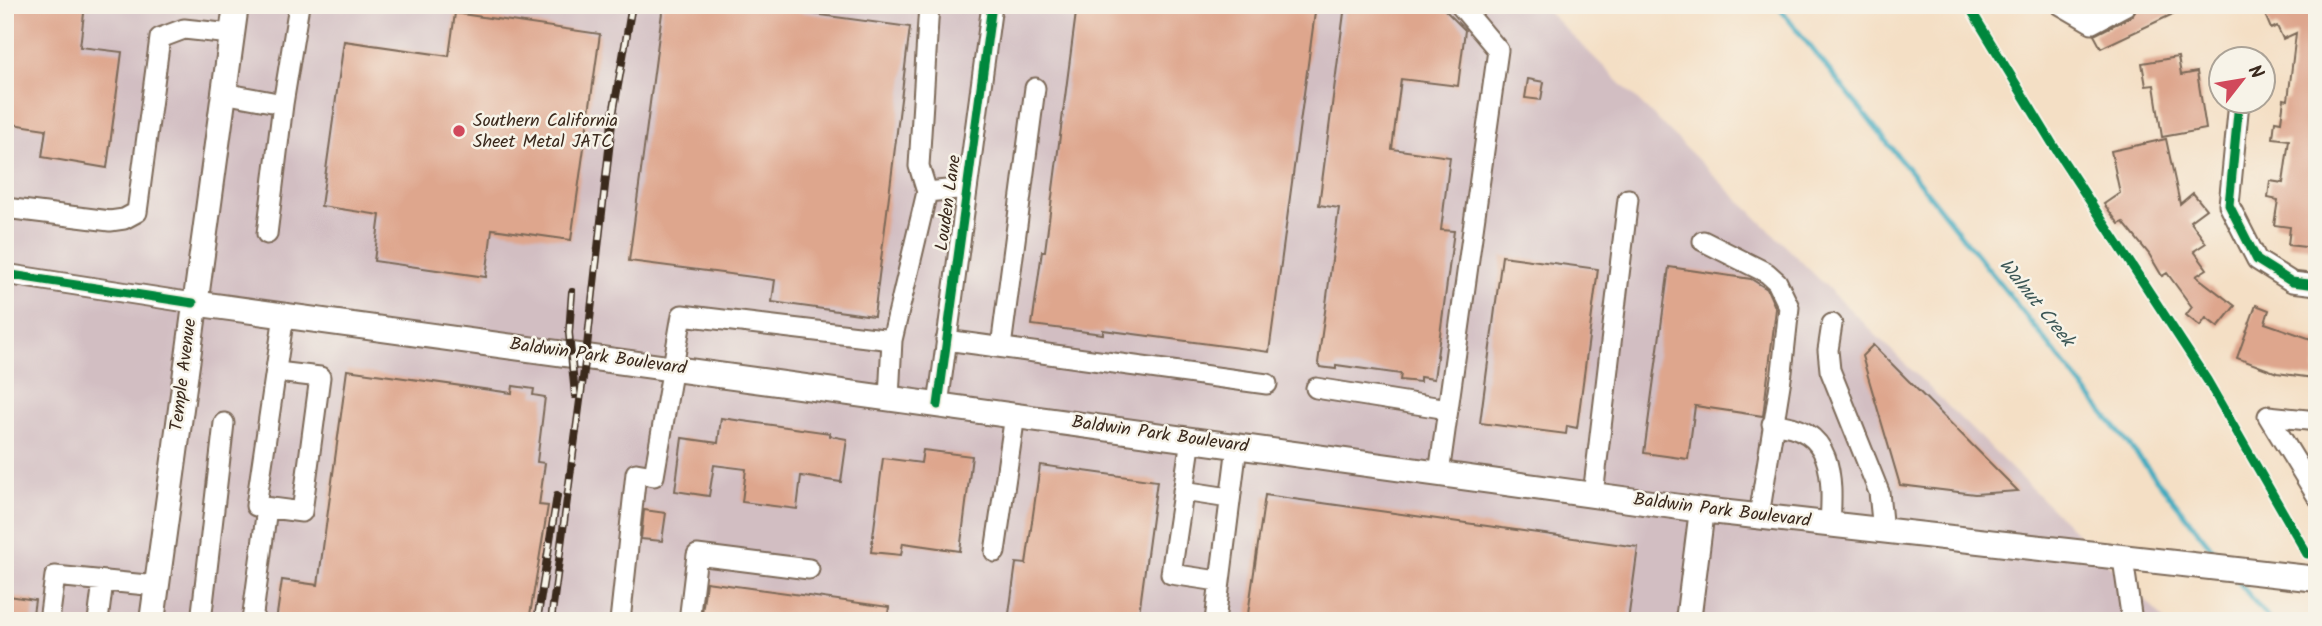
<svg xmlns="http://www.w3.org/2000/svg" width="2322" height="626" viewBox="0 0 2322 626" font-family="Kalam,sans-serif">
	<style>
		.industrial { fill: #d2bec2 }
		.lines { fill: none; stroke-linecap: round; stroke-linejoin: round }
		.stream { stroke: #3faabf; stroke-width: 5 }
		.building { fill: #dea68d }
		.minor-casing { stroke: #7c6958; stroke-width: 23 }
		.major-casing { stroke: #7c6958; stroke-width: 28 }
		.minor { stroke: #fff; stroke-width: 19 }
		.major { stroke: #fff; stroke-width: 24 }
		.rail-casing { stroke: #3b2a1e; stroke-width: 8 }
		.rail { stroke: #f7f3e8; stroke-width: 5; stroke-dasharray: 16; stroke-linecap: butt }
		.cycleway-casing { stroke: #f7f3e8; stroke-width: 13 }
		.cycleway { stroke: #00873e; stroke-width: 9 }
		.poi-dot { fill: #d1495b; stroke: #f7f3e8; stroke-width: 2.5 }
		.labels { text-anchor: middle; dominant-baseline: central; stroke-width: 5; stroke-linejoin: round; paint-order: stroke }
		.poi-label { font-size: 18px; fill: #3b2a1e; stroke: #f7f3e8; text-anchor: start }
		.street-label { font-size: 18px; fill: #3b2a1e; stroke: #f7f3e8 }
		.water-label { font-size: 19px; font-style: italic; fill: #3c5756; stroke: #f7f3e8 }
	</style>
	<rect width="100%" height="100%" fill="#f7f3e8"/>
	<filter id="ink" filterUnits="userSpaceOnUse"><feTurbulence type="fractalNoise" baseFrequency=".0143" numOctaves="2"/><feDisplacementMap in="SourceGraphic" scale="14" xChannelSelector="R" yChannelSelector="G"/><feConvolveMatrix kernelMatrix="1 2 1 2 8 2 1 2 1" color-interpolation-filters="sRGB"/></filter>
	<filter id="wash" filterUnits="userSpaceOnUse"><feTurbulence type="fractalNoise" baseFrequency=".00686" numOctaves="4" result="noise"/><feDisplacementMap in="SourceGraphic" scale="28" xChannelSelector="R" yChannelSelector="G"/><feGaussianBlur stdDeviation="1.57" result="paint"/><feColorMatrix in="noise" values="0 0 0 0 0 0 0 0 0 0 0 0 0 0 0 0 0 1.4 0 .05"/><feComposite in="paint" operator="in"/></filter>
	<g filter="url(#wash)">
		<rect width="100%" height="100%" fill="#f4dfc5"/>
		<path class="industrial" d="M5,5H1541L2166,621H5Z"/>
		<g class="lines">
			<path class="stream" d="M1777,5L2222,561
				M2237,580L2270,621"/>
		</g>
		<g id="blocks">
			<path class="building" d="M5,5H85L80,47L122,52L107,168L42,157L46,129L5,123Z
				M663,5H746L910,27L874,316L772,302L775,280L629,261Z
				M1077,5H1316L1269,352L1103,330V334L1032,325L1042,251H1045Z
				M1345,5H1440L1465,30L1458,86L1401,79L1392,149L1450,157L1441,230L1454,231L1434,379L1420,377V382L1400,380L1401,374L1336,365V369L1320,367L1318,363L1339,208L1319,205Z
				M2138,5H2192L2101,48L2094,35L2132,16Z
				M2261,5H2317V224L2314,248L2288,245L2290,227L2274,225L2278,200L2268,198L2270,181L2283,183L2289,140L2273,138L2275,121L2281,122L2284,99L2288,100L2296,33L2283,39L2277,26L2271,29Z
				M455,13L600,34L571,240L492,229L486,277L374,261L380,215L321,206L344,41L449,56Z
				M2178,57L2181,75L2197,72L2206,129L2162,137L2154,85L2146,86L2142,63Z
				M1528,79L1544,82L1541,100L1525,98Z
				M2166,139L2180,204L2193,193L2206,209L2190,221L2206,243L2194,251L2207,269L2196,276L2235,306L2218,327L2206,318L2200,326L2186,315L2192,307L2167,273L2162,276L2149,254L2123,222L2119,224L2104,204L2120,193L2111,151Z
				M1502,256L1598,269L1577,428L1567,426L1566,434L1480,423Z
				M1669,267L1751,279L1767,289L1776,309L1763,416L1695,406L1688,459L1644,453Z
				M2256,305L2269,310L2265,323L2317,341L2314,378L2277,373L2237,358Z
				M1873,345L2018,491L1975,494L1900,485L1862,356Z
				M347,370L512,393L513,386L534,389L533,395L545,397L537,462L545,463L539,505L548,506L529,621H276L282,580L318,585Z
				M721,418L830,433V436L847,439L841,482L801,476L797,509L742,502L746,469L714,465L709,496L675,491L682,438L718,443Z
				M923,450L972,456L960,551L903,543L901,555L871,552L883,458L921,463Z
				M1040,465L1157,481L1138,621H1008L1016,563L1026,564Z
				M1265,495L1638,547L1628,621H1247Z
				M644,510L666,513L662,541L641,539Z
				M706,582L889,607L887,621H701Z
				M9,596L35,600L32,621H5V599Z"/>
		</g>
	</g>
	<g filter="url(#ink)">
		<use href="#blocks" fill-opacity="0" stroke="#7c6958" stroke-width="2"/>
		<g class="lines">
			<g class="minor-casing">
				<path id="minor" d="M2061,5L2092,23L2126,5
					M223,93L283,104L267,234
					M2239,102L2229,205L2257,260L2292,282L2317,285
					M283,104L299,5
					M927,192L919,166L929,5
					M5,208L110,221L124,219L137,212L160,38L184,29L231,34
					M1703,241L1767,273L1777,282L1789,307L1782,372L1759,516
					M5,274L193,303
					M1832,324L1828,350L1830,370L1879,492L1883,531
					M946,340L1267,384
					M1001,347L1035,88
					M277,372L320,377L302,512L256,506L284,315
					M1316,388L1448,409
					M889,398L892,340
					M938,405L992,5
					M2268,416L2317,496
					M2268,416L2317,421
					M1772,424C1834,427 1833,476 1830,525
					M1191,439L1171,574L1218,581
					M1439,474L1498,50L1460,5
					M1183,491L1229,498
					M1593,495L1628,199
					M995,552L1015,415
					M2123,559L2132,621
					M49,621L55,576L157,586
					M98,621L103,581
					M201,621L224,423
					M252,621L267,508
					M620,621L636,473L654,476L682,315L892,340L927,192L967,188
					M689,621L697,555L809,569
					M1215,621L1237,446"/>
			</g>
			<g class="major-casing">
				<path id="major" d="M193,303L1702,510L2317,579
					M152,621L236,5
					M1688,621L1702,510"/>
			</g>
			<use href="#minor" class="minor"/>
			<use href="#major" class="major"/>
			<g class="rail-casing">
				<path id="rail" d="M572,292L569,333L575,395
					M537,621L557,496
					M551,621L586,355L613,114L632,5"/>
			</g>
			<use href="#rail" class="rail"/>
			<g class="cycleway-casing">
				<path id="cycleway" d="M1968,5L2055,148L2207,380L2307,554
					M2239,102L2229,205L2257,260L2292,282L2317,285
					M5,274L193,303
					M938,405L992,5"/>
			</g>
			<use href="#cycleway" class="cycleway"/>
		</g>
	</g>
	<circle class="poi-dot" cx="459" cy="131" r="7"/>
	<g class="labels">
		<g class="poi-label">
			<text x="473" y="121">Southern California<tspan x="473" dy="21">Sheet Metal JATC</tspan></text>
		</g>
		<g class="street-label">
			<text transform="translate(949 203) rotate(-82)">Louden Lane</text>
			<text transform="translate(598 357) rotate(8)">Baldwin Park Boulevard</text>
			<text transform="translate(184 375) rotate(-83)">Temple Avenue</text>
			<text transform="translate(1160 435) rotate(8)">Baldwin Park Boulevard</text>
			<text transform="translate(1722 511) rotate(7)">Baldwin Park Boulevard</text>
		</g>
		<g class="water-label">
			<text transform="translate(2036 303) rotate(51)">Walnut Creek</text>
		</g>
	</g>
	<rect width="2322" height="626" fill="none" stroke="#f7f3e8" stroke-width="28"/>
	<g transform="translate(2242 80) rotate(59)"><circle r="33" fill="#f7f3e8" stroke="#aca397" stroke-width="2"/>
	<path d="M0-5L12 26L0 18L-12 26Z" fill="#d1495b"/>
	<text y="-10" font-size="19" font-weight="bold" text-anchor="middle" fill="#3b2a1e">N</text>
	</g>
</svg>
